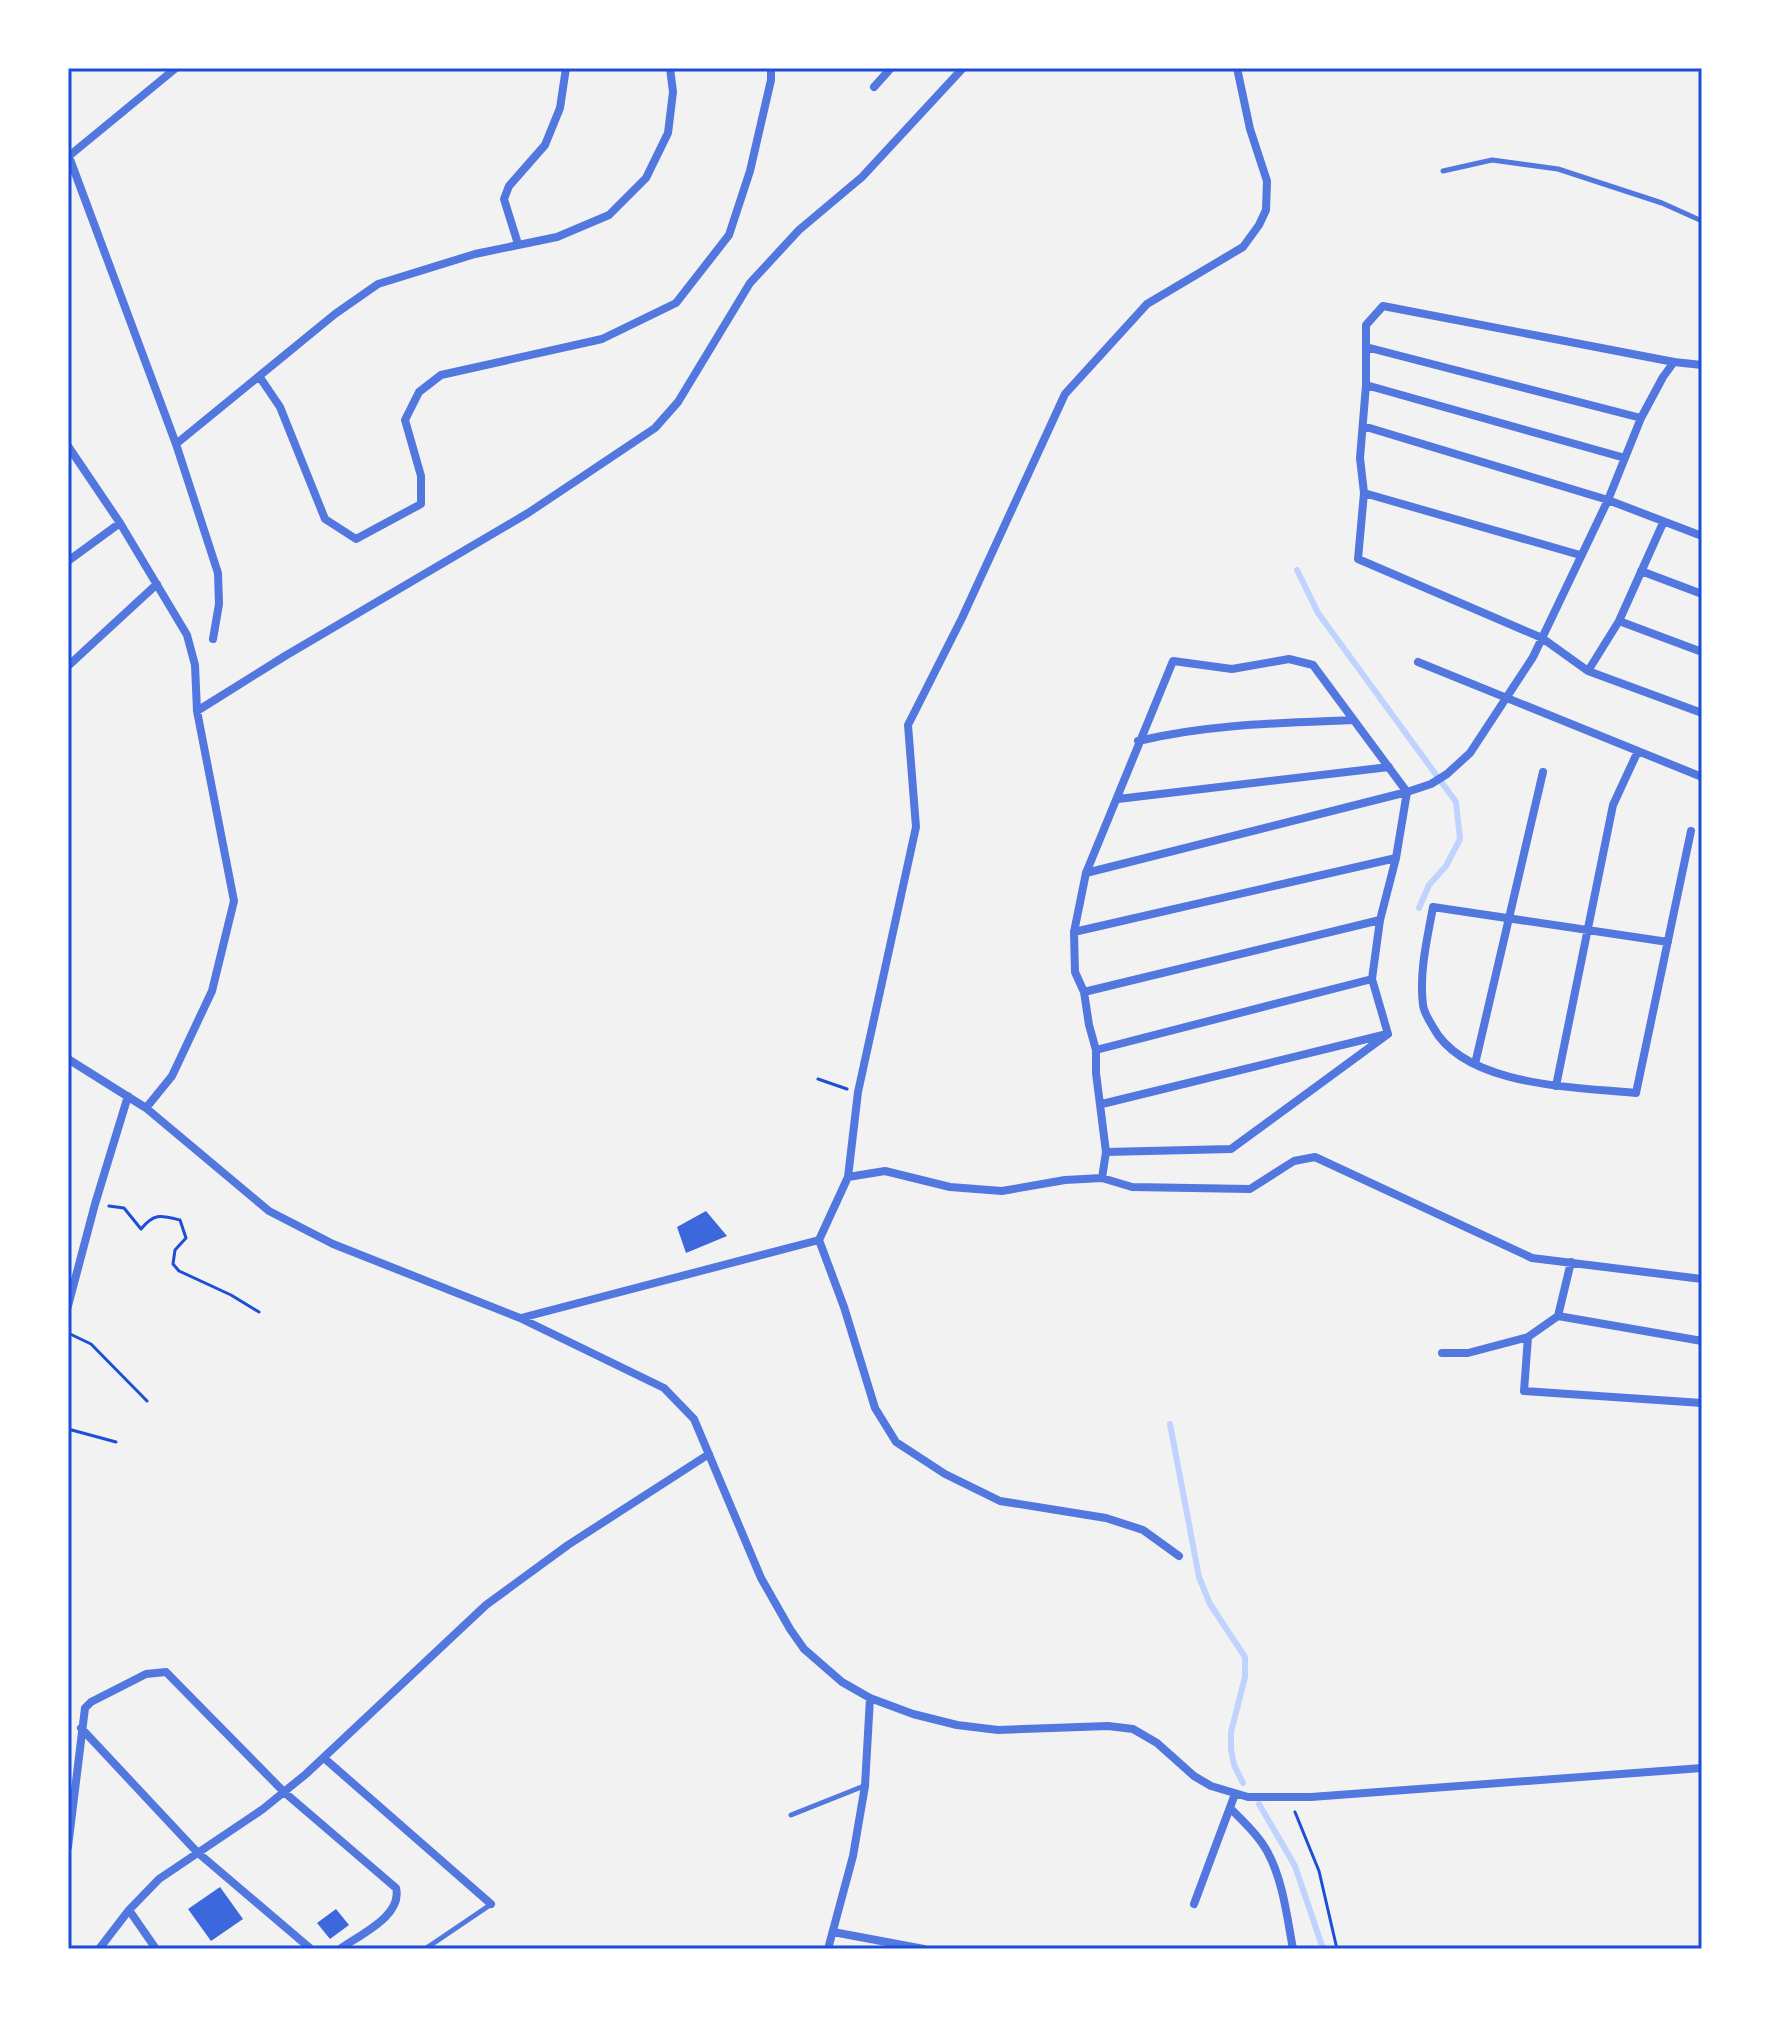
<svg xmlns="http://www.w3.org/2000/svg" width="1770" height="2017" viewBox="0 0 1770 2017" font-family="'Exo 2',sans-serif">
	<style>
		.lines { fill: none; stroke-linecap: round; stroke-linejoin: round }
		.stream { stroke: #bfd3fe; stroke-width: 6 }
		.building { fill: #3d67dc }
		.path { stroke: #1d4ed8; stroke-width: 3 }
		.service { stroke: #5277de; stroke-width: 5 }
		.minor { stroke: #5277de; stroke-width: 8 }
		.neatline { fill: none; stroke: #1d4ed8; stroke-width: 3 }
	</style>
	<rect width="100%" height="100%" fill="#f2f2f2"/>
	<g class="lines">
		<path class="stream" d="M1297,570L1318,613L1456,802L1460,839L1446,866L1429,885L1419,908
			M1170,1424L1199,1577L1210,1604L1245,1657V1677L1231,1732V1749L1234,1765L1243,1783
			M1259,1804L1295,1866L1323,1949"/>
	</g>
	<path class="building" d="M706,1211L727,1236L686,1253L677,1227Z
		M220,1887L243,1919L211,1941L188,1909Z
		M336,1909L349,1925L330,1939L317,1923Z"/>
	<g class="lines">
		<path class="path" d="M818,1079L847,1089
			M109,1206L124,1208L141,1229C154,1213 160,1215 180,1220L186,1238L175,1250L173,1264L179,1271L231,1295L259,1312
			M68,1333L91,1344L147,1401
			M68,1429L116,1442
			M1295,1812L1319,1871L1337,1949"/>
		<path class="service" d="M1443,171L1492,160L1558,169L1662,203L1702,221
			M791,1815L864,1786
			M425,1949L490,1905"/>
		<path class="minor" d="M874,87L891,68
			M68,154L176,444L218,573L219,604L213,639
			M69,156L176,68
			M518,244L504,199L509,186L545,145L560,108L566,68
			M1366,347L1641,418
			M1702,365L1674,362L1383,306L1366,325V385L1360,458L1364,493L1358,559L1542,638L1588,671L1702,713
			M259,376L280,407L325,519L356,539L421,504V476L405,420L419,392L441,375L602,339L676,303L729,235L750,171L771,80V68
			M1366,385L1625,458
			M1363,426L1608,500L1702,536
			M176,444L335,314L378,284L475,254L557,237L609,215L646,178L668,133L673,92L670,68
			M68,446L120,523L187,635L195,665L197,711L234,901L212,991L172,1076L146,1108
			M1364,493L1580,555
			M68,561L120,523
			M1641,571L1702,594
			M1619,621L1702,652
			M1418,662L1702,777
			M68,666L157,584
			M1588,671L1619,621L1663,523
			M197,711L285,656L528,513L655,428L678,402L750,283L799,230L862,177L963,68
			M1138,741C1209,724 1281,723 1353,720
			M1118,799L1389,767
			M1086,873L1407,792L1431,784L1447,774L1470,753L1533,657L1608,500L1641,418L1663,377L1674,362
			M1074,932L1396,858
			M1668,942L1433,907C1427,940 1419,972 1423,1005C1424,1013 1429,1020 1433,1027C1465,1087 1576,1087 1636,1093L1691,831
			M1084,992L1380,920
			M1096,1050L1372,979
			M68,1059L146,1108L269,1211L333,1244L520,1318L664,1388L694,1419L761,1578L790,1629L804,1649L842,1682L870,1698L913,1714L957,1725L998,1730L1108,1726L1133,1729L1157,1743L1194,1776L1211,1786L1248,1797H1311L1702,1768
			M1475,1064L1543,772
			M1556,1086L1613,805L1638,751
			M1102,1104L1383,1035
			M1106,1152L1231,1149L1388,1034
			M848,1177L885,1171L950,1187L1002,1191L1065,1180L1102,1178L1132,1187L1250,1189L1294,1161L1315,1157L1532,1258L1702,1279
			M1102,1178L1106,1152L1096,1073V1050L1089,1025L1084,992L1075,972L1074,932L1086,873L1173,661L1232,669L1289,659L1313,665L1407,792L1396,858L1380,920L1372,979L1388,1034
			M68,1306L95,1204L128,1096
			M1558,1316L1702,1341
			M521,1318L819,1240
			M1528,1337L1524,1391L1702,1403
			M1442,1353H1468L1528,1337L1558,1316L1571,1262
			M1179,1556L1143,1530L1106,1518L1000,1501L945,1474L896,1442L875,1408L844,1307L819,1240L848,1177L858,1092L916,827L908,725L962,618L1065,394L1147,304L1243,247L1259,225L1266,210L1267,181L1250,129L1237,68
			M81,1728L197,1852L311,1949
			M324,1758L491,1904
			M1230,1808C1243,1821 1258,1835 1267,1851C1283,1880 1287,1917 1293,1949
			M68,1847L85,1708L91,1702L146,1674L166,1672L284,1792L396,1888C403,1916 359,1935 340,1949
			M1194,1904L1235,1794
			M129,1910L156,1949
			M833,1932L924,1949
			M99,1949L129,1910L159,1879L263,1809L306,1774L486,1605L568,1545L709,1454
			M828,1949L853,1856L865,1786L870,1698"/>
	</g>
	<rect width="1770" height="2017" fill="none" stroke="#ffffff" stroke-width="140"/>
	<rect x="70" y="70" width="1630" height="1877" class="neatline"/>
</svg>
